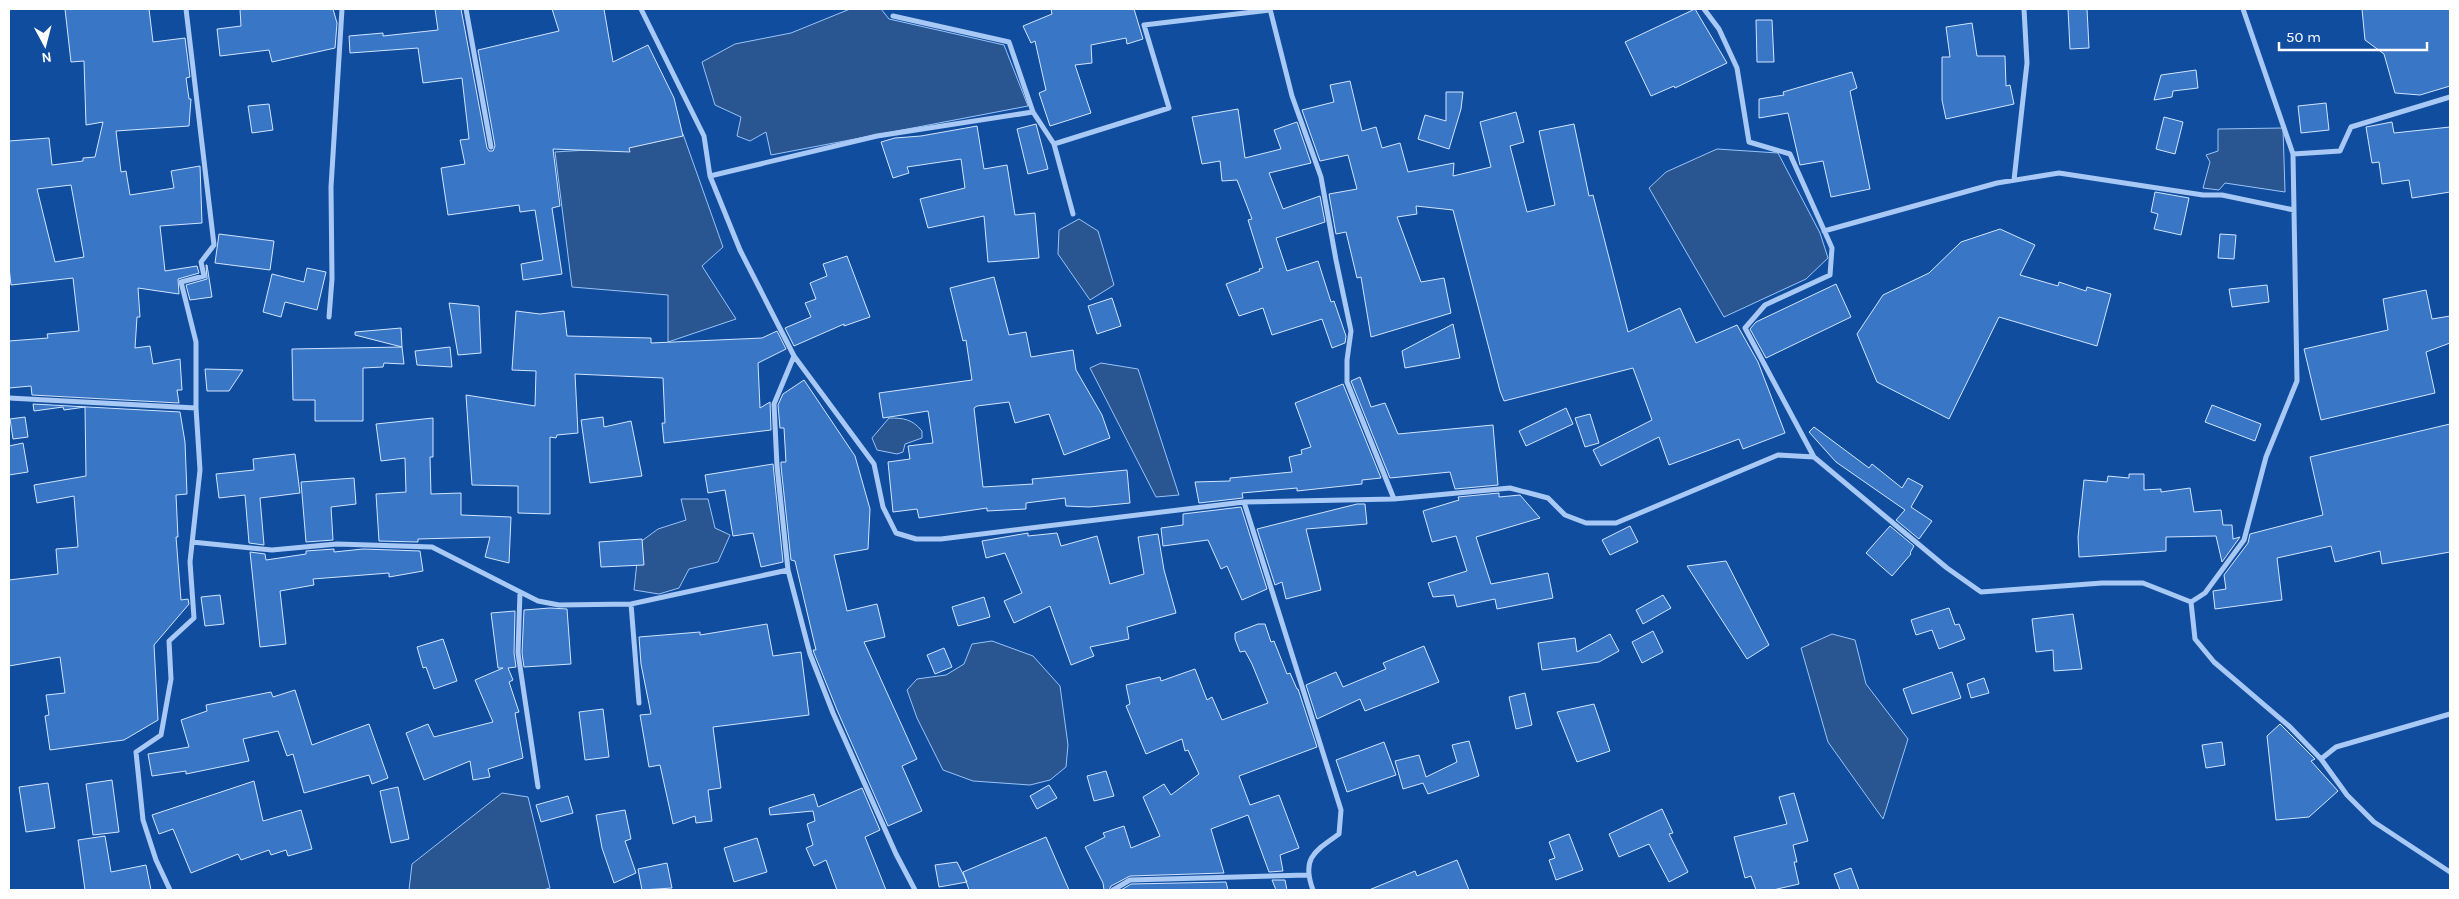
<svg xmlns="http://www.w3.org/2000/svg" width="2459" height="899" viewBox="0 0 2459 899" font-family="Karla,sans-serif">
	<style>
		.water { fill: #295591; stroke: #9ac4f8 }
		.building { fill: #3a76c6; stroke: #d1e5fe; fill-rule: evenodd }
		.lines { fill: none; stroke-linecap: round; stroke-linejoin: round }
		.street { stroke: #a8c9f5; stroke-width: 5 }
	</style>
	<rect width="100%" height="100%" fill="#114d9f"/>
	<path class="water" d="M850,9H881L889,19L1004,45L1028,106L771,155L766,132L750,141L737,136L741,117L715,105L702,62L735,44L791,33Z
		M2283,128L2285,192L2225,183L2219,190L2203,188L2210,162L2206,155L2218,151V129Z
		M683,134L723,247L702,266L736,319L668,342V295L572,287L555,152C598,149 642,149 683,134Z
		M1717,149L1778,153L1820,233L1828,258L1806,279L1724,317L1649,188L1666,172Z
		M1079,219L1098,231L1114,285L1090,300L1058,254L1059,230Z
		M1101,363L1138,369L1179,495L1156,497L1090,368Z
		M889,418C904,418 912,419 922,431V438L905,444L903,452L897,454L877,450L872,438Z
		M681,499H708L715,528L730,535L718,562L689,569L679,588L659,594L634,590L639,543L658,529L686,520Z
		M1832,634L1855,640L1866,684L1908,739L1883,819L1828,742L1801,648Z
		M992,641L1033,656L1060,686L1068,745L1066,767L1050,780L1030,785L973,781L943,770L917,718L907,690L917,679L946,675L964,664L972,644Z
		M502,793L528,797L550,888L543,890H409L412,864Z"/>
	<path class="building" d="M65,9H149L153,42L185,38L190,77L186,78L189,99H191L189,126L116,131L121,172L126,171L130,195L174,188L171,171L200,166L202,223L160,226L165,271L197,266L199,273L178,279L179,294L138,288L140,317H137L135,348L150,346L153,364L180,359L182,390H177L179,403L32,395L31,386L9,388V341L48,338L47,334L79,331L73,278L11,285L9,267V141L49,138L52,165L83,161V158L95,157L103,122L86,125L84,61L71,62ZM71,185L84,257L55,262L37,189Z
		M240,9H333L337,23L335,48L272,62L269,50L220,56L217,29L241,26Z
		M435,9H461L487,148L489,151H493L495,146L478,50L559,31L552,9H604L613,62L648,45L674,98L683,136L629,148L630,152L553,149L560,206L552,208L562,274L523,280L521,264L543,260L535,210L520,212L519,205L448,215L441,168L465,164L460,140L469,139L462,78L423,83L418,48L350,53L349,36L383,33V36L438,30Z
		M1051,9H1134L1143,39L1127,44L1126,38L1091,45L1092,63L1075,65L1091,113L1050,126L1039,93L1046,90L1035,41L1031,43L1023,26L1052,14Z
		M1695,9L1727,63L1675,88L1674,86L1651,96L1625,42Z
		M2068,9H2087L2089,48L2070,49Z
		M2362,9H2450V86L2420,95L2395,93L2384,54L2365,40Z
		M1756,20H1772L1774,62H1757Z
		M1972,23L1977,56H2005L2006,86L2010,85L2014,104L1946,119L1942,100V57H1950L1946,27Z
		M2196,70L2198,88L2173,91L2172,97L2154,100L2161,75Z
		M1852,72L1857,88L1850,91L1870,189L1831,197L1823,161L1800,165L1788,113L1759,118V99L1784,95L1783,92Z
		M1350,81L1362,131L1376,127L1382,148L1400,143L1408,172L1454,163L1453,176L1491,167L1480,122L1516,112L1524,142L1510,146L1527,212L1555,205L1539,131L1574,124L1589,196L1593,195L1628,332L1680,308L1696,343L1737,325L1758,362L1785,433L1743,449L1739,439L1669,465L1659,437L1601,466L1593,450L1652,420L1633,368L1504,401L1500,391L1453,210L1416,206L1417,214L1397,217L1421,282L1444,278L1451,313L1371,337L1361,277L1357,278L1346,232L1336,234L1329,194L1357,189L1348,155L1320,161L1302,110L1334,102L1330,85Z
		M1446,92H1463L1461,109L1449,149L1418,139L1425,115L1446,121Z
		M2326,103L2329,130L2301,133L2298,106Z
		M269,104L273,130L252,133L248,106Z
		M1238,109L1245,158L1281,149L1274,130L1297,122L1311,163L1269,173L1283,209L1320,196L1325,222L1276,238L1287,271L1318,261L1331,302L1334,301L1346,336L1345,343L1332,348L1322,319L1272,335L1263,308L1239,316L1226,284L1260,271L1259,269L1263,268L1248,220L1252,219L1237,180L1222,181L1220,161L1202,164L1192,117Z
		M2164,117L2183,122L2175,154L2156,149Z
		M2392,122L2394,133L2450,127V192L2412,198L2409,180L2382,184L2379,162L2372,163L2366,127Z
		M1036,124L1048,169L1028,174L1017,129Z
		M977,126L984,169L1007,165L1015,215L1035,213L1039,258L988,262L984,216L928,228L920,199L965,188L961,159L907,167L909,173L893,178L881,142L895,138L921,136Z
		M2155,192L2189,198L2181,235L2154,229L2158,214L2151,212Z
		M2000,229L2035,245L2020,275L2058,286L2059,282L2086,291L2087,287L2111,294L2097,346L1999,317L1949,419L1877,382L1857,334L1883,295L1929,273L1961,242Z
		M219,234L274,241L270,270L215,263Z
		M2220,234L2236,235L2234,259L2218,258Z
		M847,256L870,317L844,326V324L794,346L785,328L811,317L805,303L816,299L810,283L827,276L823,264Z
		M206,265H207L212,297L190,300L186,285L207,279Z
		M307,268L326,272L317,310L285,302L281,317L263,312L272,274L304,282Z
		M994,277L1009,335L1026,332L1031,357L1073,350L1076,370L1102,415L1110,438L1064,455L1049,414L1015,423L1009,402L977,406L974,408L983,487L1033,484L1032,479L1127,470L1130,503L1089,507L1066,506L1065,498L1026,503V509L987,511V508L919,518L917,509L893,512L888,462L910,459L908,446L933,443L928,411L883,418L879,393L972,380L966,340L963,341L950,288Z
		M1836,284L1851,317L1766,358L1750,329L1756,322Z
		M2267,285L2269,302L2232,307L2229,289Z
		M2426,290L2432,319L2450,316V343L2426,352L2435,393L2321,420L2304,349L2388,330L2383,299Z
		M1112,298L1121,326L1097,334L1088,306Z
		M449,303L479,306L481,353L458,355Z
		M516,311L540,314L564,311L567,336L651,338V343L762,338L777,331L786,349L758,363L760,408L770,402L771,430L664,443L662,423H665L663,378L575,374L578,433L557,435L556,438L550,437V514L518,513V486L472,485L466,395L535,406L536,371L512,370Z
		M1453,324L1460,358L1405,368L1402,351Z
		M401,328L402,347L355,335V332Z
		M402,347L404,364L384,363L383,367L363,368V421H315V400H293L292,349Z
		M450,347L452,367L417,365L415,351Z
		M205,369L243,370L229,391H207Z
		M1360,377L1371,407L1385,403L1398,434L1493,425L1498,485L1455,489L1450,472L1390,478L1351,381Z
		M804,380L855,456L870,509L868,549L834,555L847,611L877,604L885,637L864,642L917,759L902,766L922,811L888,826L837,710L814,653L813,650H816L795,561L791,560L781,466V462H786L784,428H780L778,405L783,394Z
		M1343,384L1381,478L1362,480V484L1297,491V488L1242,493L1243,498L1199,503L1195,482L1230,481V478L1292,472L1289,457L1302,454L1301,450L1311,447L1295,403Z
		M33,404L180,412L185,442L187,494L176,495L178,537H176L181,600L188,599L189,604L154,645L158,720L124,740L50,750L45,716L49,715L46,695L65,693L60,657L9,666V580L58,574L56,549L78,547L74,496L37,503L34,485L86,476L85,407L64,410L63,407L34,411Z
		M2212,405L2261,424L2255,441L2205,422Z
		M1566,408L1573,424L1526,446L1519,431Z
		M1590,414L1599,443L1585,447L1575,418Z
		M25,417L28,437L13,439L10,419Z
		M603,417L604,427L631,421L642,476L590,483L581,420Z
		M433,418V457H430L431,494L461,493V515L511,517L509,563L485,557L490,537L418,539V542L379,541L376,494L406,492L405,458L381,461L376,424Z
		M2450,424V552L2382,564L2380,551L2335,562L2331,546L2277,558L2282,600L2215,609L2213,591L2226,589L2224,575L2248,543L2250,534L2323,515L2310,457Z
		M1814,427L1869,468L1872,464L1902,488L1908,478L1923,486L1911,507L1932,521L1919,539L1896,520L1905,510L1836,462L1809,432Z
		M23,443L28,472L9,475V446Z
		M295,454L300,493L260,498L264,545L249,543L245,495L219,498L216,474L254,470L253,459Z
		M773,464L783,562L761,567L753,533L733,536L725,490L708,493L705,475Z
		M2129,474H2144V490L2161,489V492L2190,488L2194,512L2221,510L2223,525H2232L2233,539L2240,537L2222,562L2216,536L2166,537V551L2079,557L2078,537L2084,480L2107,482L2108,476L2129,478Z
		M354,478L356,504L331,507L333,540L306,542L301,482Z
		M1499,493V497L1520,495L1540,518L1476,537L1491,584L1548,573L1553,598L1497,609L1495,599L1457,607L1454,595L1433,597L1428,583L1467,571L1456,536L1432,542L1423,511L1459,500L1458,497Z
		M1357,504H1365L1367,524L1306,529L1321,590L1286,599L1282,582L1275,585L1257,529Z
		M1241,507L1267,589L1242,600L1227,566L1221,569L1208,540L1163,546L1161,528L1183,525V514Z
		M1630,526L1638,542L1610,555L1602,540Z
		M1890,526L1914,546L1910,553L1911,554L1892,576L1866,553Z
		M1028,533V536L1057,533L1061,546L1097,536L1110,584L1144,574L1138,537L1158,534L1164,570L1176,613L1127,627L1129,639L1090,647L1094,656L1071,665L1050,606L1014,623L1004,601L1022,593L1005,553L986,558L982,541Z
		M642,539L644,565L601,567L599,542Z
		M334,549V552L363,549L420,551L423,571L389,577V573L313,579L314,585L280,591L286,644L260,647L250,552L265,554L266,560L306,554V551Z
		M1726,561L1769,645L1747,659L1687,566Z
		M220,595L224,624L205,626L201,597Z
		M1663,595L1671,608L1643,624L1636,610Z
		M984,597L990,617L958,626L952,607Z
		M550,608L567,609L571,664L524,667L522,653L524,610Z
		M1949,608L1955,625L1959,624L1965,639L1939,649L1932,630L1916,635L1911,620Z
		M515,611L514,653L516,667L508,668L513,680L509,682L519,712L515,713L523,758L488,769L490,777L473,780L470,761L424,780L406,733L428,724L434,737L493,722L475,680L503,668H498L491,613Z
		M2073,614L2082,669L2054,671L2053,650L2036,652L2032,619Z
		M767,624L773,656L801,652L809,715L713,727L721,788L708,790L712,821L696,823L695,816L673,824L660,765L649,767L640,715L651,714L641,664L639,637L700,632V635Z
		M1258,624H1265L1271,642L1274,641L1287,674L1290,673L1297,689H1298L1317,747L1239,776L1250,805L1279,795L1299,848L1280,855L1283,871L1269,872L1248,815L1211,829L1224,873L1130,876L1111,886L1109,890H1104L1103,883L1085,847L1105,837L1103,833L1124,826L1131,848L1160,836L1143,797L1164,784L1171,795L1199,774L1188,750L1185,751L1182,739L1146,754L1126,706L1130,704L1126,685L1160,677L1161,681L1195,669L1207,700L1212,697L1222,720L1268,703L1252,664L1245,651L1240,652L1235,639V633Z
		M1653,631L1663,652L1642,663L1632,642Z
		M1610,634L1619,651L1599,662L1542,670L1538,643L1575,638L1577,652Z
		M443,639L457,681L434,689L426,667L423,668L417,647Z
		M1424,646L1439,682L1365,711L1360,699L1317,719L1306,685L1336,672L1343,687L1386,669L1383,663Z
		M944,648L952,667L935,674L927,655Z
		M1952,672L1961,698L1912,714L1903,689Z
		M1984,678L1989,693L1971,698L1967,684Z
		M295,690L312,745L369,724L388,778L372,784L369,775L304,793L293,754L287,756L278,731L243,739L249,761L186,774V771L152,776L148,754L189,747L181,720L207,711L206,705L271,692L273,697Z
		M1525,693L1532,725L1516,729L1509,697Z
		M1594,704L1610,751L1577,762L1557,712Z
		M603,709L609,757L585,760L579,712Z
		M2280,724L2315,759L2311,761L2338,791L2309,817L2276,820L2267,736Z
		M1469,741L1479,776L1428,794L1423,783L1403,789L1395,761L1419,755L1426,777L1457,762L1452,745Z
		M1384,742L1396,775L1347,792L1336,760Z
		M2222,742L2225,765L2206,768L2202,745Z
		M1106,771L1114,796L1094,801L1087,776Z
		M112,780L119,832L93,835L86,784Z
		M254,781L263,821L301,810L312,849L288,856L286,850L271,855L269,850L241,860L238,854L191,873L173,829L159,834L152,815Z
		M48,783L55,828L26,832L19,787Z
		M1049,785L1057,798L1037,809L1030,796Z
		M398,787L409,839L391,843L380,791Z
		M862,788L880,830L865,837L886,890H837L826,860L814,866L806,848L813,845L807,824L815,821L813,811L770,815L769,808L814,794L818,807Z
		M1794,793L1808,841L1793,845L1797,862H1794L1799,884L1773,890H1756L1751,876L1745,878L1734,837L1787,824L1779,797Z
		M568,796L573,813L541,822L536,805Z
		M1662,809L1673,833L1669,834L1688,872L1669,882L1649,844L1619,857L1609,834Z
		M625,810L631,839L625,841L636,873L614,883L602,848L596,815Z
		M1569,834L1583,870L1556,880L1549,860L1555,858L1549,842Z
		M105,836L111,872L146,865L151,890H85L78,840Z
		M1046,837L1069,890H969L963,872Z
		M757,838L767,872L734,882L724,848Z
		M1457,860L1469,890H1369L1415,871L1417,876Z
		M957,862L967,882L939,887L935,865Z
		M667,863L672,888L642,890L638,869Z
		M1851,868L1859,890H1840L1834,874Z
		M1272,880H1285L1287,890H1276Z
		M1226,882L1228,890H1121L1131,884Z"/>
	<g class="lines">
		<path class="street" d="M186,9L214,245L201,262L204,276L181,282L196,342V408
			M466,9L491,147
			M641,9L704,136L710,176L740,250L794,356L874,464L883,507L896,533L916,539H941L1244,502L1394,499L1510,488L1548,498L1565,515L1586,523H1616L1778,455L1814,457L1947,568L1981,592L2102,583H2143L2191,602
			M1270,9L1292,96L1321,177L1336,260L1351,331L1347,360V382L1394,499
			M1704,9L1719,29L1737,68L1749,142L1790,154L1832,248L1830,275L1765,305L1745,328L1814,457
			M1033,112L1054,144L1169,108L1144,25L1270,10
			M1054,144L1073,214
			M2293,154L2340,151L2351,127L2450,97
			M710,176L877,136L1033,112L1009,42L893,16
			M2014,180L2027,63L2024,9
			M1824,231L1997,183L2059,173L2203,195H2222L2294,210
			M329,317L332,279L331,187L342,9
			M794,356L774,404L777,466L788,570L810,654L833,713L896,854L915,890
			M9,398L196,408L200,470L190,562L194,618L169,641L171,679L161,735L136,752L143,820L156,860L170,890
			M1244,502L1341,810L1339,834C1315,851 1301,858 1313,890
			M192,542L272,550L337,544L432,547L538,601L559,605L631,604L788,570
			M520,592L518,653L538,787
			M2191,602L2205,593L2244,540L2266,457L2297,381L2293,154L2243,9
			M2191,602L2195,639L2214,662L2290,727L2321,759L2347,795L2374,822L2450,872
			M631,604L639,703
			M2321,759L2336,747L2450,714
			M1113,890L1130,880L1307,875"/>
	</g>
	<rect width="2459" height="899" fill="none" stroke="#ffffff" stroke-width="20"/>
	<g transform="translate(45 45) rotate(173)" stroke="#114d9f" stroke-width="4" paint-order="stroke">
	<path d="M0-4L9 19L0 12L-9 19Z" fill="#ffffff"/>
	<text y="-8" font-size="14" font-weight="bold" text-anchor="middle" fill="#ffffff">N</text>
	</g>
	<path d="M2279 42v8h148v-8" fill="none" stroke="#ffffff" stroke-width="2.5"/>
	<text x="2286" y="42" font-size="15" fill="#ffffff" stroke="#114d9f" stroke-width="4" paint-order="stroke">50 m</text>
</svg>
